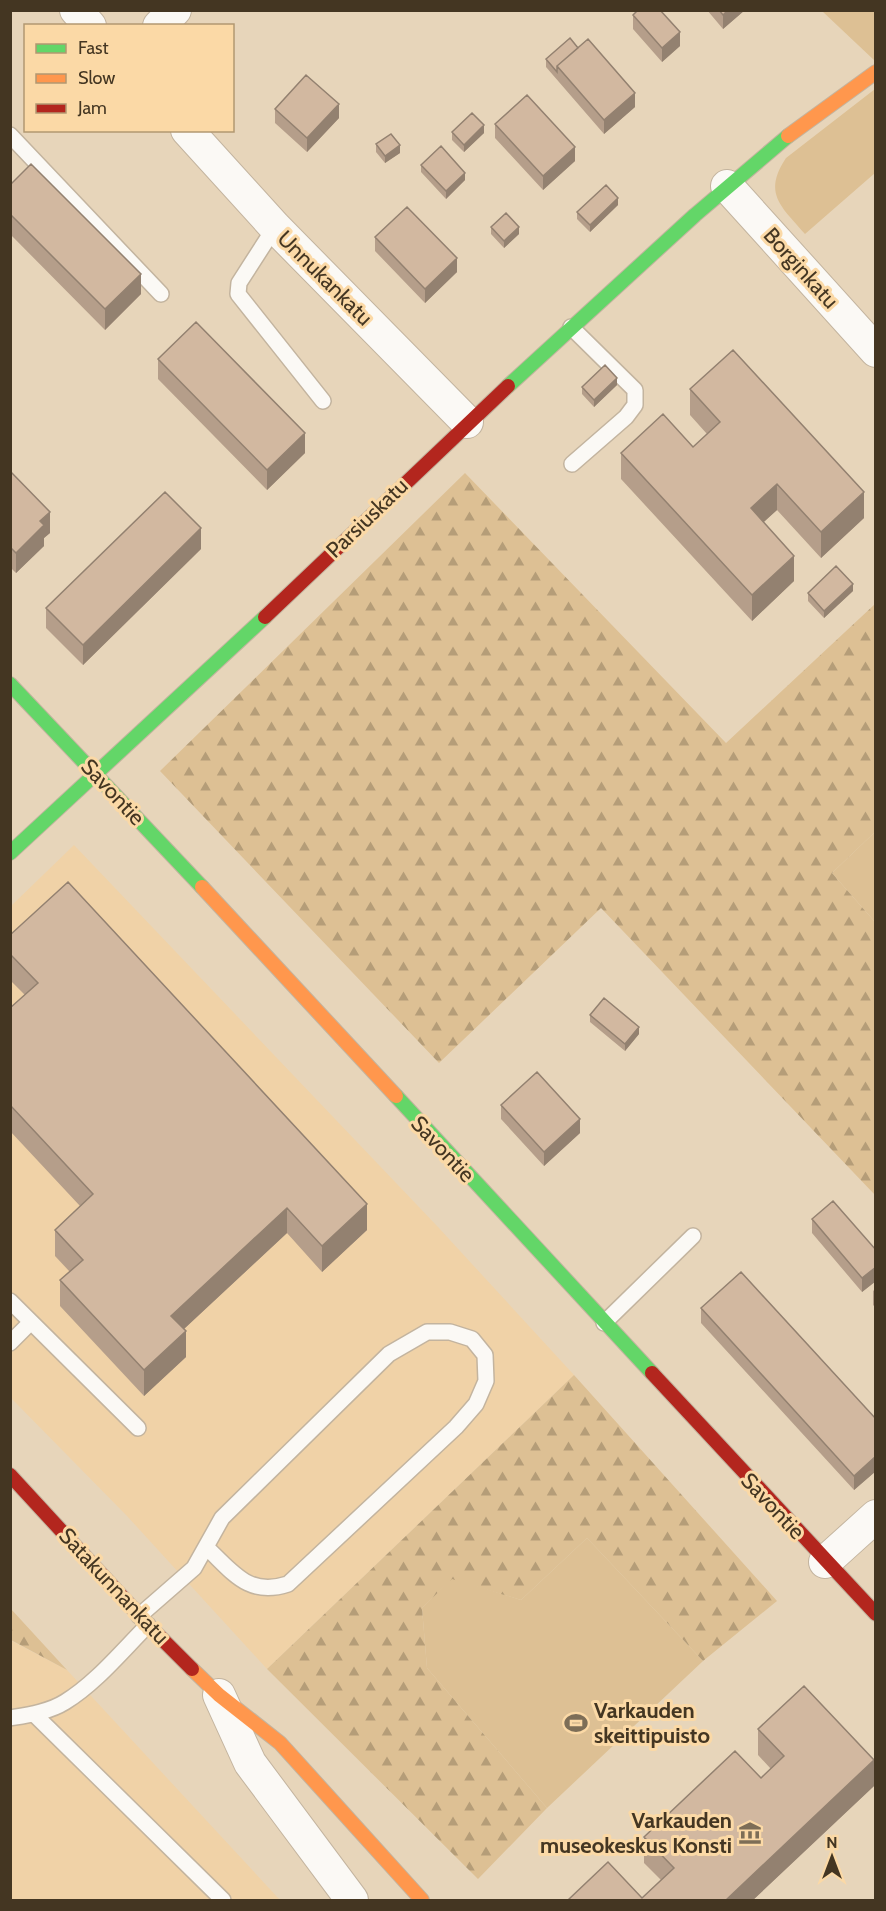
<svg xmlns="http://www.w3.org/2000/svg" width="886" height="1911" viewBox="0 0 886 1911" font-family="Cabin,sans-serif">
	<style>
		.built { fill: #f0d2a7 }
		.green { fill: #ddc094 }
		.forest { fill: url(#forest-firs) }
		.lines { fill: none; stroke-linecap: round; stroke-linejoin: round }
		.lane-casing { stroke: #c3b49f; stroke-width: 18 }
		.street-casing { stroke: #c3b49f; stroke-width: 34 }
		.fast-casing { stroke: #c3b49f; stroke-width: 16 }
		.slow-casing { stroke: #c3b49f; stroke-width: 16 }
		.jam-casing { stroke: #c3b49f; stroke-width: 16 }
		.lane { stroke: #fbf9f5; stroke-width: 15 }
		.street { stroke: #fbf9f5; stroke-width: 32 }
		.fast { stroke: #63d668; stroke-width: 14 }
		.slow { stroke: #ff974d; stroke-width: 14 }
		.jam { stroke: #b3261e; stroke-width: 14 }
		.wall { fill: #b59e8a }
		.shaded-wall { fill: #938170 }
		.building { fill: #d2b8a0; stroke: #938170; stroke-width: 1.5 }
		.labels { text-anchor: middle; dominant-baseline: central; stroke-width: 6; stroke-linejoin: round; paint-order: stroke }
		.street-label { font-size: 22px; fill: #443622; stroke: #fbd9a6 }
		.poi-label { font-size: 22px; font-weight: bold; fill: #443622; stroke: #fbd9a6; text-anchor: start }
	</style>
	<defs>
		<pattern id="forest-firs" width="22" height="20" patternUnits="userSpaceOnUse" patternTransform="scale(1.5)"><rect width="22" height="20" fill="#ddc094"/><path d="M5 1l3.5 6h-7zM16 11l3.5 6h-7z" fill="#b59d78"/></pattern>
	</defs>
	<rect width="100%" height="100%" fill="#e7d5ba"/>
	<path class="built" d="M74,845L438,1227L574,1375L267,1669L127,1516L11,1398V906Z
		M10,1640L67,1670L280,1900H11Z"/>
	<path class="green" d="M822,11H875V61Z
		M875,89V173L805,234C782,207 762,194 786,158Z
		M875,832V922L832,873Z
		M587,1538L703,1661L547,1808L427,1668L422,1608L452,1578L521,1600Z"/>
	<path class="forest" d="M465,473L726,743L875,604V832L832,873L875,922V1195L601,908L439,1063L160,771Z
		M574,1375L777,1601L703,1661L587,1538L521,1600L452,1579L422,1608L427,1668L547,1808L478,1879L267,1669Z
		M10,1609H11L67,1670L11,1640Z"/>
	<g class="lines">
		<g class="lane-casing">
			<path id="lane" d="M10,135L161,294
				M275,227L239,283L238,294L323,401
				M571,327L635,390V405L626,417L572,464
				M10,1301L138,1428
				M604,1323L693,1236
				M10,1343L31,1322
				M139,1616L194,1568L222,1518L389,1354L427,1332H450L472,1339L485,1355L486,1381L476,1404L456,1427L288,1584C248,1597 233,1572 206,1547
				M34,1714L223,1900
				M10,1718C28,1715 49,1712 65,1702C96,1683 122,1651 148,1625"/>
		</g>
		<g class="street-casing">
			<path id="street" d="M76,10L90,26
				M159,26L175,10
				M187,130L275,227L467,422
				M727,186L876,351
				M825,1562L876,1516
				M219,1695L250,1763L352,1900"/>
		</g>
		<g class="fast-casing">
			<path id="fast" d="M508,386L695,215L788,136
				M10,684L202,887
				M10,853L265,617
				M396,1096L652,1373"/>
		</g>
		<g class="slow-casing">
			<path id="slow" d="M788,136L876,72
				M202,887L396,1096
				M192,1669L219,1695L280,1743L422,1900"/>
		</g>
		<g class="jam-casing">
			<path id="jam" d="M265,617L508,386
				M652,1373L876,1614
				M10,1475L148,1625L192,1669"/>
		</g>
		<use href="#lane" class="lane"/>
		<use href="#street" class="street"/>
		<use href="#fast" class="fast"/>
		<use href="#slow" class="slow"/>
		<use href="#jam" class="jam"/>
	</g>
	<path class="wall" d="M707,10H745L723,29Z
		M633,15L680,46L662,62L633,29Z
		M578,48L635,107L604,134L546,67V59Z
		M275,109L339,118L307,152L275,123Z
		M495,124L575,161L543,190L495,138Z
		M452,132L484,133L464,152L452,140Z
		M376,144L400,153L385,163L376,152Z
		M421,165L465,180L446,199L421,172Z
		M10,185L141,294L105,330L10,234Z
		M618,205L590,232L577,219V212Z
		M491,227L519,234L504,248L491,234Z
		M375,237L457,272L425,303L375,251Z
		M158,359L305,453L267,490L158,379Z
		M617,385L594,407L582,394V387Z
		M690,389L864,518L821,558L777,510L763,522L794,581L752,621L621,479V453L693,447L707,434L690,415Z
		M10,471L50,533L44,538V546L16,573L10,567Z
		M201,549L83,665L46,628V608Z
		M853,591L824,618L808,601V593Z
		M10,935L367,1230L322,1272L287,1233L184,1329L186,1357L144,1396L60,1306V1280L70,1272L55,1256V1230L80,1206L10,1131V1008L25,995L10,980Z
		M590,1015L639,1034L625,1051L590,1022Z
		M501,1105L580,1133L544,1166L501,1119Z
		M812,1219L876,1250V1281L862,1292L812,1233Z
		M876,1288V1308L873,1305V1291Z
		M701,1308L876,1419V1471L854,1490L701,1323Z
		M758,1729L874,1786L753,1900H568L642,1898L661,1880L644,1863V1837L761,1778L771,1769L758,1755Z"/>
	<path class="shaded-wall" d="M728,10H745L723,29V15Z
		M680,32V46L662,62V48Z
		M635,93V107L604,134V120Z
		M339,104V118L307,152V138Z
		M484,125V133L464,152V145Z
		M400,145V153L385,163V156Z
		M575,147V161L543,190V176Z
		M465,173V180L446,199V191Z
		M618,198V205L590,232V225Z
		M519,227V234L504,248V241Z
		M457,258V272L425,303V289Z
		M141,274V294L105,330V309Z
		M617,378V385L594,407V400Z
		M305,433V453L267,490V470Z
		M777,484V510L751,534V508Z
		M864,492V518L821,558V532Z
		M50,512V533L44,538V546L16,573V553L40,521Z
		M201,528V549L83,665V645Z
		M794,556V581L752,621V595Z
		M853,584V591L824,618V611Z
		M639,1027V1034L625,1051V1044Z
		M580,1119V1133L544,1166V1152Z
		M367,1204V1230L322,1272V1246Z
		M287,1208V1233L171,1341V1316Z
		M876,1267V1281L862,1292V1278Z
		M186,1331V1357L144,1396V1370Z
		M876,1456V1471L854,1490V1476Z
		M874,1760V1786L753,1900H726Z"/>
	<path class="building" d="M638,10H660L680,32L662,48L633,15Z
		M719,10H728L723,15Z
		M570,38L578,48L557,66V72L546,59Z
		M588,39L635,93L604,120L557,66Z
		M306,75L339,104L307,138L275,109Z
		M527,95L575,147L543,176L495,124Z
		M472,113L484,125L464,145L452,132Z
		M391,134L400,145L385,156L376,144Z
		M441,146L465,173L446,191L421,165Z
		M31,164L141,274L105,309L10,214V185Z
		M606,185L618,198L590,225L577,212Z
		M407,207L457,258L425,289L375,237Z
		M506,213L519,227L504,241L491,227Z
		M196,322L305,433L267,470L158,359Z
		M733,350L864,492L821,532L777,484L751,508L794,556L752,595L621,453L663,414L693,447L720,422L690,389Z
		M605,365L617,378L594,400L582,387Z
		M10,471L50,512L40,521L44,525L16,553L10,547Z
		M165,492L201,528L83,645L46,608Z
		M836,566L853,584L824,611L808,593Z
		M68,882L367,1204L322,1246L287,1208L171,1316L186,1331L144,1370L60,1280L83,1260L55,1230L93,1194L10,1105V1008L38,983L10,954V935Z
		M604,998L639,1027L625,1044L590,1015Z
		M537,1072L580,1119L544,1152L501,1105Z
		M833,1201L876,1250V1267L862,1278L812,1219Z
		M741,1272L876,1419V1456L854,1476L701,1308Z
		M804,1686L874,1760L726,1900H568L608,1862L642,1898L674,1868L644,1837L735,1751L761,1778L784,1756L758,1729Z"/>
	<defs>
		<g id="stadium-bare" transform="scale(1.8)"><path d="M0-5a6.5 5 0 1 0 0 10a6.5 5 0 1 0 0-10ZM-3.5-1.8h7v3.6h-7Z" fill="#7d6e57" stroke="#fbd9a6" stroke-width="2.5" paint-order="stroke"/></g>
		<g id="museum-bare" transform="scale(1.8)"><path d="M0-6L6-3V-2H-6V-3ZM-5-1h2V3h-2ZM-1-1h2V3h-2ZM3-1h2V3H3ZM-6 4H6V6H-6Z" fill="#7d6e57" stroke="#fbd9a6" stroke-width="2.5" paint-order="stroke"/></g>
	</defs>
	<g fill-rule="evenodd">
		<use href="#stadium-bare" x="576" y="1723"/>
		<use href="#museum-bare" x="750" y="1833"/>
	</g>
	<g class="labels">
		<g class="street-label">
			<text transform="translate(801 268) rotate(48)">Borginkatu</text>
			<text transform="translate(325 278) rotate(45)">Unnukankatu</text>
			<text transform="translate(367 518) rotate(-44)">Parsiuskatu</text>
			<text transform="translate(113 792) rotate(47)">Savontie</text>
			<text transform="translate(443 1149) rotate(47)">Savontie</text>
			<text transform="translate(773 1506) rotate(47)">Savontie</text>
			<text transform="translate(114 1586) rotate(47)">Satakunnankatu</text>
		</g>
		<g class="poi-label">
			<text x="594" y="1710">Varkauden<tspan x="594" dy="25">skeittipuisto</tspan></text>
			<text x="732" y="1820" text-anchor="end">Varkauden<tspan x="732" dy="25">museokeskus Konsti</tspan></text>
		</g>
	</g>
	<rect width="886" height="1911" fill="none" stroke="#443622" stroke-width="24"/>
	<rect x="24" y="24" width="210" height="108" fill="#fbd9a6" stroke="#b29871" stroke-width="1.5"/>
	<rect x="36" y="44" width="30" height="9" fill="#63d668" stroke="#b29871" stroke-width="1.5"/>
	<text x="78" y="54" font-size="18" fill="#443622">Fast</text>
	<rect x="36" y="74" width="30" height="9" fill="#ff974d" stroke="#b29871" stroke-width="1.5"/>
	<text x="78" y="84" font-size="18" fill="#443622">Slow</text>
	<rect x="36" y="104" width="30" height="9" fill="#b3261e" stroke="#b29871" stroke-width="1.5"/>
	<text x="78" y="114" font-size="18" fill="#443622">Jam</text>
	<g transform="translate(832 1857)" stroke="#fbd9a6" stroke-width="4.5" paint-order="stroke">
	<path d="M0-4.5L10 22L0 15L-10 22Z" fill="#443622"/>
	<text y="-9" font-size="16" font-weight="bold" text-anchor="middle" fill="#443622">N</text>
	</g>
</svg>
